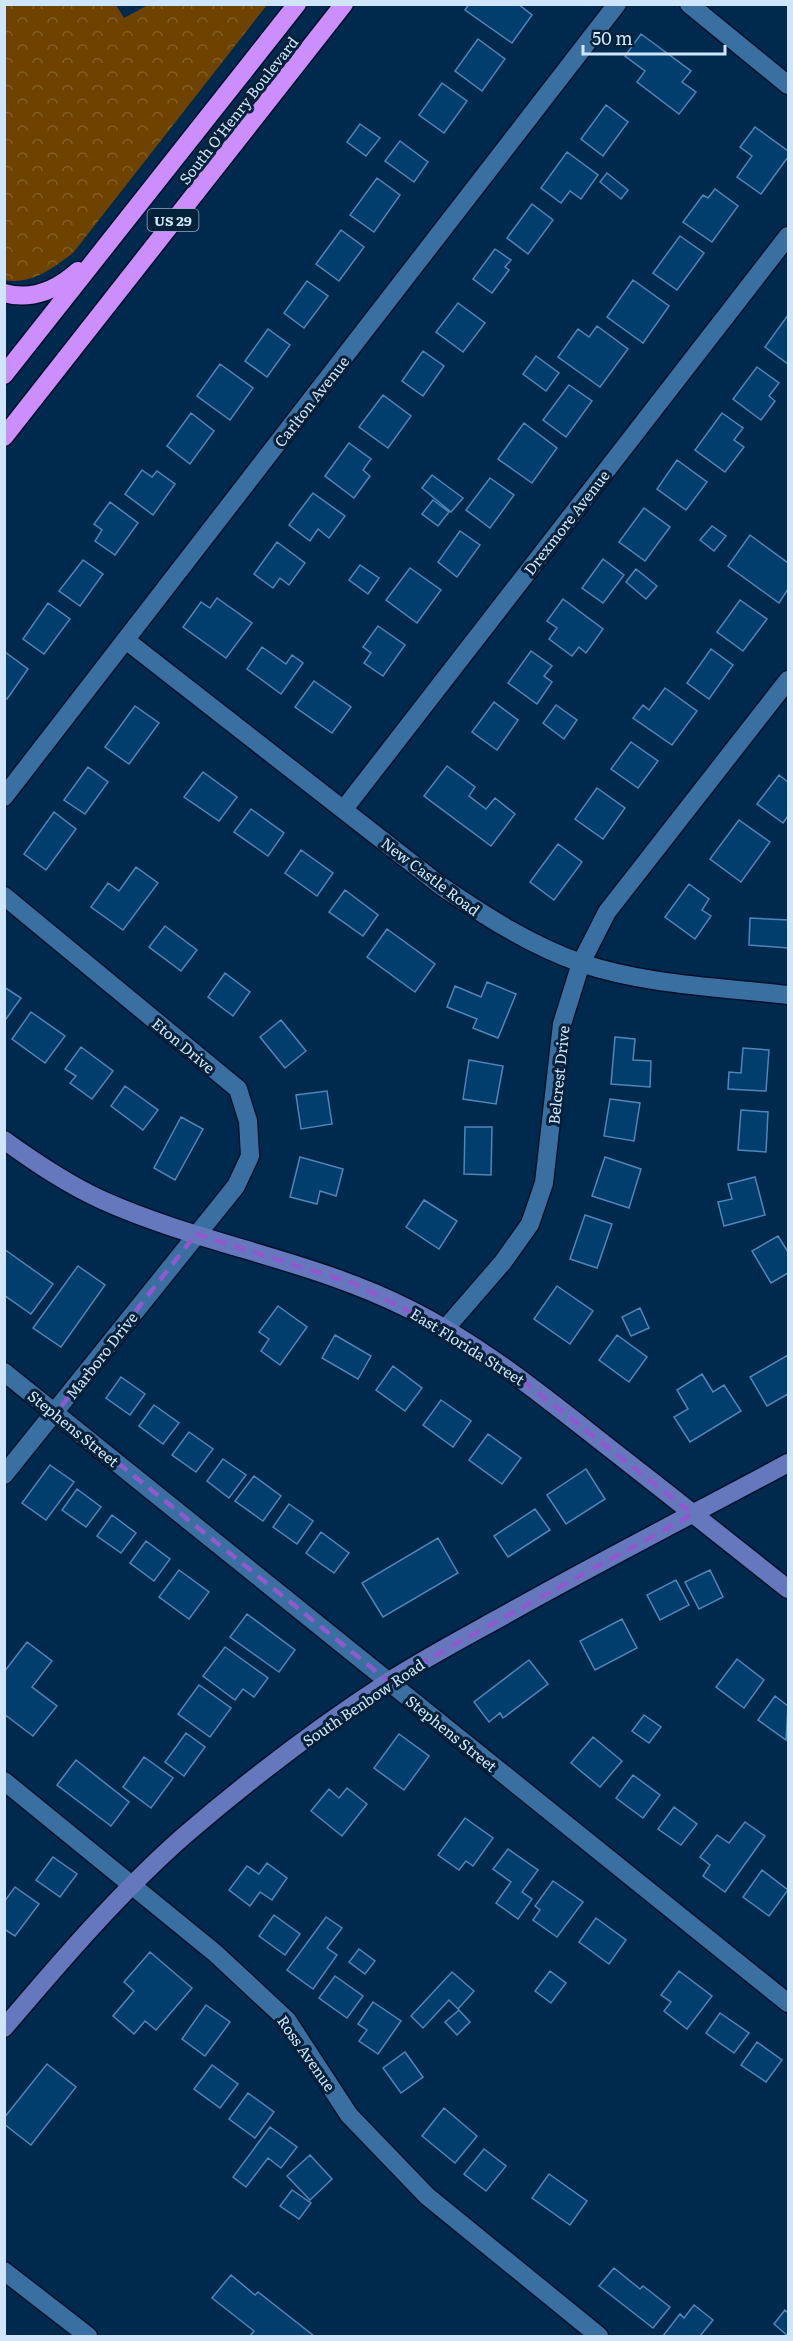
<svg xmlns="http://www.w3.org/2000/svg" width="793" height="2341" viewBox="0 0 793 2341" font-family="Literata,serif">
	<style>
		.forest { fill: url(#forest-crowns) }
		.building { fill: #013e6d; stroke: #4f85b8; stroke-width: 1.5 }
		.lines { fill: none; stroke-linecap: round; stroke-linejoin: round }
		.street-casing { stroke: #00122a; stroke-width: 21 }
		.secondary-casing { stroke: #00122a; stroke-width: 21 }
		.highway-casing { stroke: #00122a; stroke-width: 21 }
		.street { stroke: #3a6fa1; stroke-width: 18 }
		.secondary { stroke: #6678bd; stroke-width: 18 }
		.highway { stroke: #cc8dfd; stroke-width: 18 }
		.marked { fill: none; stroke: #905ace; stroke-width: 4.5; stroke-dasharray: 12 8; stroke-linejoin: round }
		.labels { text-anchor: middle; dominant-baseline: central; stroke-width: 6; stroke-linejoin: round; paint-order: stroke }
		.shield { fill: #04213a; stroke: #92aac1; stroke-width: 1.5 }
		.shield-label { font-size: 14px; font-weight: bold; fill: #cfe5fb }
		.street-label { font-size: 15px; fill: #cfe5fb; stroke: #04213a }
	</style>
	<defs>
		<pattern id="forest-crowns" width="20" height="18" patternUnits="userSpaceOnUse" patternTransform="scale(1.5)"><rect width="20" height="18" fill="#6e4300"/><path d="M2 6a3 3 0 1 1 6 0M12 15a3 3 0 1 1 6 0" fill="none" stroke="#825e26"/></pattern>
	</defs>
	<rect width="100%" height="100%" fill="#002a4d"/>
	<path class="forest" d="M5,4L116,5L124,18L148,5H267L73,253C53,268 32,285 4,280Z"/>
	<path class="building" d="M469,4H518L532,15L512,43L465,10Z
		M641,34L691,71L682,82L696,92L679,114L637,82L645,71L625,56Z
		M478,39L505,59L482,91L455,71Z
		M442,83L467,101L444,133L419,115Z
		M606,105L628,122L603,156L581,139Z
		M360,124L380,138L366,156L347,142Z
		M755,127L788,151V157L761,194L737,177L752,156L740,147Z
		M400,141L428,162L414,182L385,161Z
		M567,152L598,175L581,199L570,191L561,203L541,188Z
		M607,173L628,190L621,199L600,182Z
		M377,178L400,195L374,232L350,215Z
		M715,189L738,206L712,242L683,222L703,195L708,198Z
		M532,204L553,220L528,254L507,238Z
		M341,230L364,247L339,281L316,264Z
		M680,236L704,253L677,290L653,273Z
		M495,249L511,260L505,267L509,270L492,293L473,279Z
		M633,280L669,306L643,343L607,317Z
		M307,281L328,296L304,328L284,313Z
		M458,303L485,323L463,352L436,332Z
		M788,315V364L765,347Z
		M597,326L628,349L600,387L558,357L578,329L589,337Z
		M268,329L290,345L267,377L245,361Z
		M423,351L444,366L423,396L402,381Z
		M536,356L559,373L546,391L523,374Z
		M220,364L253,388L230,420L197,396Z
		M757,367L779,383L769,396L775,401L761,420L733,399Z
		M569,385L592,401L566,437L543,420Z
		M383,395L411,416L388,448L359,427Z
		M191,413L214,431L190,464L167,446Z
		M722,413L743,428L734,440L744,447L725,472L695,450Z
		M524,423L557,448L532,483L498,459Z
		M349,443L371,459L363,470L370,476L354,498L325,476Z
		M677,460L707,482L686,510L657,489Z
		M142,470L152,477L157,471L175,484L153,515L125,494Z
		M432,475L463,498L451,512L422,488Z
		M490,478L514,495L490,528L466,510Z
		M313,493L345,516L329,538L318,529L310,541L289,525Z
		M433,500L449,512L438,526L422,514Z
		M110,502L138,523L115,555L95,541L102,530L94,524Z
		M644,508L670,527L645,561L619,542Z
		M712,526L726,536L714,551L700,540Z
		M460,531L480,545L457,577L438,562Z
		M750,535L788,563V589L779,603L728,566Z
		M277,542L305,563L289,585L280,578L273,588L254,574Z
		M603,559L624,575L603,603L582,588Z
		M83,560L103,574L80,606L59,591Z
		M360,565L379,578L368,594L349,580Z
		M410,568L441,590L417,623L386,600Z
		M636,569L657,586L646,599L626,582Z
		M217,598L252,623L226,658L183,627L201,602L210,608Z
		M563,599L603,629L586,653L579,647L572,656L549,639L557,628L547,621Z
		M740,600L767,619L743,651L717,632Z
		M48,603L70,619L44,654L23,639Z
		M378,626L405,645L383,676L364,663L371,653L363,647Z
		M262,647L286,664L292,655L303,663L281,694L247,669Z
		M711,649L733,665L709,699L687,683Z
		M531,651L552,666L544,676L552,682L537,704L508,683Z
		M5,652L28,669L7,699L4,697Z
		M314,681L351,707L332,733L295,707Z
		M665,688L697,711L672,745L633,718L643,705L649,710Z
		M494,702L518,720L497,750L472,732Z
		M556,705L577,720L564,739L543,723Z
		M135,706L159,723L129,764L105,747Z
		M631,742L658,761L638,788L611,769Z
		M447,766L475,787L469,796L486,809L495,798L515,814L491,846L424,796Z
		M88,767L108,782L85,814L64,800Z
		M203,772L237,797L219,821L184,797Z
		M779,775L788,782V816L783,823L757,804Z
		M597,788L625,808L603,839L575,819Z
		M251,809L284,833L268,856L234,832Z
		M54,812L76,829L46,870L24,854Z
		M739,820L770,842L741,882L710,859Z
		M558,844L582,862L554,900L530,882Z
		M301,850L333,873L317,896L285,873Z
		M136,867L158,883L123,930L91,907L108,883L119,891Z
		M689,884L709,899L702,910L711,916L695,939L665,917Z
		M345,890L378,915L363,936L329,912Z
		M750,918L788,920V948L749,945Z
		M165,926L197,950L181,971L149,947Z
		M387,929L435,964L415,992L367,957Z
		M225,973L250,992L233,1016L208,997Z
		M487,982L516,994L498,1038L473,1028L477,1019L447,1007L455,986L481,997Z
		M4,987L21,998L6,1019L4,1018Z
		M31,1012L65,1036L45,1063L12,1039Z
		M281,1020L306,1051L285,1068L260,1037Z
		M615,1037L635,1039L633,1060L651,1061L650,1087L611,1084Z
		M81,1047L113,1071L92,1099L70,1083L76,1076L65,1069Z
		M743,1048L769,1050L766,1091L728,1089L729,1072L741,1073Z
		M469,1060L503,1066L496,1104L463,1099Z
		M125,1086L158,1110L143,1130L111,1106Z
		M327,1091L332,1124L301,1129L296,1095Z
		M610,1099L640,1103L634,1141L604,1136Z
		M741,1110L768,1112L766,1152L738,1150Z
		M181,1117L203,1129L175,1180L154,1168Z
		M465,1127H492L491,1175L464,1174Z
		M300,1157L343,1169L336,1196L320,1191L317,1204L290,1197Z
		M605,1157L641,1169L629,1208L592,1196Z
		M755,1177L765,1215L724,1226L718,1202L732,1199L728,1184Z
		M424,1200L457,1221L439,1249L406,1227Z
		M585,1215L612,1224L597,1268L570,1259Z
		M778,1236L788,1252V1273L771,1283L752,1251Z
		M4,1249L53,1284L31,1314L4,1295Z
		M78,1266L105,1285L61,1347L33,1328Z
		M557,1286L593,1311L570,1344L534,1319Z
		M278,1306L307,1327L280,1365L261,1351L269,1339L259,1332Z
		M640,1308L649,1328L631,1336L622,1317Z
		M335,1335L371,1356L358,1379L322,1358Z
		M617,1335L647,1357L629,1382L599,1360Z
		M788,1355V1394L767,1406L750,1377Z
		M393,1366L422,1388L405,1411L376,1390Z
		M702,1374L713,1392L724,1385L741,1411L690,1442L674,1417L688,1409L677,1390Z
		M121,1377L145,1394L130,1415L106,1398Z
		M441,1400L471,1421L453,1447L423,1425Z
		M154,1405L179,1423L163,1444L139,1426Z
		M189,1432L213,1449L196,1472L172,1455Z
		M488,1434L521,1458L502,1484L469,1460Z
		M223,1459L246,1475L229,1498L207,1481Z
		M50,1465L74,1482L46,1520L22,1503Z
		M586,1469L605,1499L566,1524L547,1495Z
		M254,1476L281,1496L263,1521L235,1501Z
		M77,1489L101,1507L86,1527L62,1510Z
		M289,1504L313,1521L297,1544L273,1527Z
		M535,1509L550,1530L508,1557L494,1536Z
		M112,1515L136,1533L121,1553L97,1536Z
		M321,1532L349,1553L334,1573L306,1553Z
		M438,1538L458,1573L383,1617L362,1583Z
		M146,1541L170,1559L154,1581L130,1563Z
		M179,1570L209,1592L189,1619L159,1597Z
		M710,1570L723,1597L699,1609L685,1582Z
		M676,1580L689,1605L660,1620L647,1595Z
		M247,1614L295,1650L279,1672L230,1637Z
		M622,1619L637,1648L595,1670L580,1641Z
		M27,1642L52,1661L32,1687L57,1706L33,1736L4,1714V1672Z
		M225,1647L268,1678L254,1697L243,1689L235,1700L203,1676Z
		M737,1659L764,1680L744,1708L716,1687Z
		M529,1660L548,1684L503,1718L500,1713L489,1722L474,1702Z
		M199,1685L231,1708L210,1737L178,1714Z
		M775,1696L788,1706L786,1740L758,1720Z
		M644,1715L661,1727L649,1743L632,1731Z
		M186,1733L205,1747L184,1776L165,1762Z
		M399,1734L429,1756L404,1790L374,1768Z
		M593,1737L622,1761L600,1787L571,1763Z
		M144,1757L173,1778L151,1808L123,1787Z
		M76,1760L129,1802L111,1826L57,1785Z
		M633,1775L660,1795L643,1818L616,1798Z
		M347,1788L367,1804L342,1836L311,1811L329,1789L339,1798Z
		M674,1807L697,1824L681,1845L658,1829Z
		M465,1818L493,1838L473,1866L466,1861L459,1870L438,1855Z
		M745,1822L765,1836L725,1892L703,1876L710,1865L700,1857L717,1835L729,1843Z
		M508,1849L538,1870L522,1892L532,1899L518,1919L496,1903L511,1882L493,1869Z
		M53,1857L77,1874L60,1897L36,1880Z
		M267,1863L287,1878L272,1900L260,1892L250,1906L229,1890L247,1866L259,1874Z
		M762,1870L788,1890L769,1916L743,1897Z
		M553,1881L583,1902L557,1937L533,1920L540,1910L535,1906Z
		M15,1887L39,1904L15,1936L4,1929V1902Z
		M274,1915L300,1934L285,1955L259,1936Z
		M326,1917L342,1928L327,1948L337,1955L313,1989L287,1970Z
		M596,1918L626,1940L609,1964L579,1942Z
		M359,1949L375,1961L365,1974L349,1962Z
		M150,1952L192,1988L156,2030L145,2021L134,2034L113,2016L134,1991L124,1982Z
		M550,1971L566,1983L551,2003L535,1991Z
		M679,1971L712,1996L687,2029L664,2011L671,2002L661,1995Z
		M452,1972L474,1991L458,2009L449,2000L423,2028L411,2016Z
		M335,1976L363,1996L347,2018L319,1998Z
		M373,2002L401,2021L378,2054L359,2041L367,2030L358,2024Z
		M206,2005L230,2022L205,2056L182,2039Z
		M459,2010L470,2022L457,2035L445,2022Z
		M720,2013L749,2033L734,2053L706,2033Z
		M757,2042L782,2060L766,2082L741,2065Z
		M405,2052L423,2077L401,2093L383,2068Z
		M47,2064L76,2087L31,2145L4,2124V2118Z
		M212,2065L238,2084L220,2108L194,2089Z
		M248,2093L274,2112L255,2138L229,2119Z
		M444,2108L477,2136L455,2163L422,2136Z
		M270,2127L297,2147L281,2168L268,2158L246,2187L233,2177Z
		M484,2149L506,2166L486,2191L464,2174Z
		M310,2155L332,2179L310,2200L287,2176Z
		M549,2174L587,2201L570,2225L532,2198Z
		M292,2190L311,2203L299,2219L280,2206Z
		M614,2268L640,2289L643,2286L670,2307L653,2328L599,2286Z
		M231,2275L255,2295L258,2292L314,2336H250L254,2331L212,2298Z
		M694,2305L713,2320L700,2336H663L680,2314L684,2318Z
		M785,2310L788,2313V2336L774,2324Z"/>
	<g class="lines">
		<g class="street-casing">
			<path id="street" d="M689,4L788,85
				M127,641L441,886C485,916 530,945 581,963C646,985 720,987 788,995
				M4,797L617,4
				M344,809L788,236
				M4,896L238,1089L248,1121L250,1156L236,1186L4,1475
				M445,1329L503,1262L530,1224L544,1183L562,1024L581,963L607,912L788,680
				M4,1372L788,2003
				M4,1781L215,1953L287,2020L349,2115L427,2196L599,2336
				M4,2271L88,2336"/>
		</g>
		<g class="secondary-casing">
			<path id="secondary" d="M4,1140C36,1163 67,1184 102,1200C202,1245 310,1259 409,1309C483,1346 547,1399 612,1450C671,1496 730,1543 788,1589
				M4,2028C61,1961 119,1893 185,1835C249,1780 317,1728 388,1682C425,1658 465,1637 503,1616C597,1563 693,1514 788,1463"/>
		</g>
		<g class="highway-casing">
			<path id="highway" d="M4,293C32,301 58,289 78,271
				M4,375L297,4
				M4,437L344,4"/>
		</g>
		<use href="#street" class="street"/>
		<use href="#secondary" class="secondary"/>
		<use href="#highway" class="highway"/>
	</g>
	<path class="marked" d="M196,1234L355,1284L445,1329L509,1370L693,1514L388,1681L56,1413Z"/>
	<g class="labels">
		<rect class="shield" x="147.5" y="209" width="51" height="22" rx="4.5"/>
		<g class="shield-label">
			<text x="173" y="220">US 29</text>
		</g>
		<g class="street-label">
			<text transform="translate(238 110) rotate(-52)">South O'Henry Boulevard</text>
			<text transform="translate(311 401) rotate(-52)">Carlton Avenue</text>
			<text transform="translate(566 522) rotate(-52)">Drexmore Avenue</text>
			<text transform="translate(431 876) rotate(37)">New Castle Road</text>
			<text transform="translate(184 1045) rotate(40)">Eton Drive</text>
			<text transform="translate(558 1075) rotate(-84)">Belcrest Drive</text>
			<text transform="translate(468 1346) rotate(32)">East Florida Street</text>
			<text transform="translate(101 1355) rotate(-52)">Marboro Drive</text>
			<text transform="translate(74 1428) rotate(39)">Stephens Street</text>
			<text transform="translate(363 1702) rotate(-34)">South Benbow Road</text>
			<text transform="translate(452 1733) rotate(39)">Stephens Street</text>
			<text transform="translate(307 2053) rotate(55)">Ross Avenue</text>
		</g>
	</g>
	<rect width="793" height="2341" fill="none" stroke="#cfe5fb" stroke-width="12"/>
	<path d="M583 45v9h142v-9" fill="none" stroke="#cfe5fb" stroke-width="3"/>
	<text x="592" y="45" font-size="18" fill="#cfe5fb" stroke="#04213a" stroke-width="4.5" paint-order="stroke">50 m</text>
</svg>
